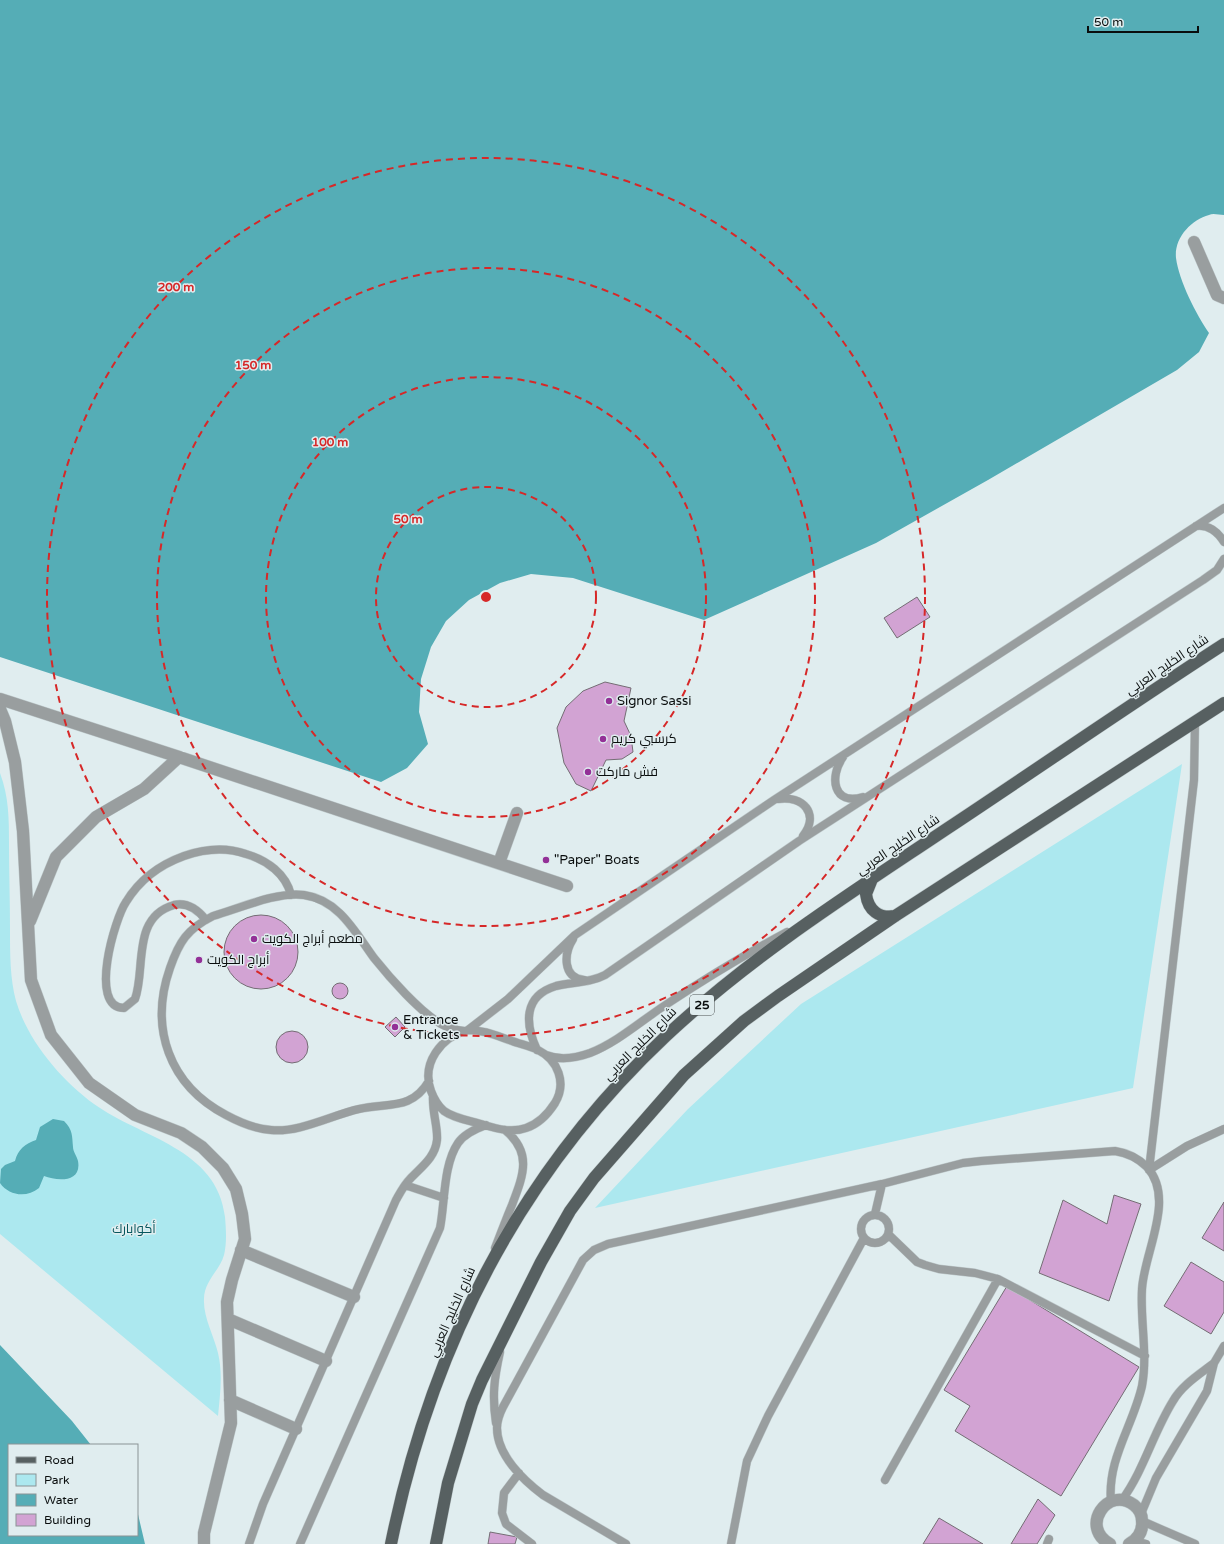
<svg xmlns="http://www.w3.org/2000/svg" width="1224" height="1544" viewBox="0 0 1224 1544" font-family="'Varela Round',Cairo,sans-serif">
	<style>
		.green { fill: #ace8ef }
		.water { fill: #55adb6 }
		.building { fill: #d2a3d3; stroke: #746d74 }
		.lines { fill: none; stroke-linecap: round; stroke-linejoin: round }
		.service-casing { stroke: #bec9cb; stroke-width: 9 }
		.pedestrian-casing { stroke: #bec9cb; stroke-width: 13 }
		.minor-casing { stroke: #bec9cb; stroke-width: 13 }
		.primary-casing { stroke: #bec9cb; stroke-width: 13 }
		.service { stroke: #999e9f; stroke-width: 8 }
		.pedestrian { stroke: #999e9f; stroke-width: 12 }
		.minor { stroke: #999e9f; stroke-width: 12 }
		.primary { stroke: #576061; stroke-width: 12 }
		.ring { fill: none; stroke: #d62828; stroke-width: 2; stroke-dasharray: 7 5 }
		.poi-dot { fill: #933097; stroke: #e0edef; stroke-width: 1.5 }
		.labels { text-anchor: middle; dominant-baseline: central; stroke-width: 3; stroke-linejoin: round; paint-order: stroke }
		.shield { fill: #e0edef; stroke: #4a5051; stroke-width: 1 }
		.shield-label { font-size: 12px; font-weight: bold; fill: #090d0d }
		.street-label { font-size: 13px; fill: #090d0d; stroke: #e0edef }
		.poi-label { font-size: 13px; fill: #090d0d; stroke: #e0edef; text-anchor: start }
		.park-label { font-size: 13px; fill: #06575e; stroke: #e0edef }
		.centre { fill: #d62828; stroke: #e0edef; stroke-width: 2 }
		.ring-label { font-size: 12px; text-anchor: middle; font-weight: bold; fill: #d62828; stroke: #e0edef; stroke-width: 3; stroke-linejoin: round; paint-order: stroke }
	</style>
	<rect width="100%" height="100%" fill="#e0edef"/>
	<path class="green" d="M1182,764L1133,1088L595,1208L688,1109L801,1004Z
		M0,773C9,797 9,819 9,844C9,872 10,901 10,930C10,953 10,979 16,1001C28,1041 61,1080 94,1104C141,1138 217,1148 225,1217C226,1229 227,1243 224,1255C220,1270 204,1281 204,1299C203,1317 214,1336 218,1353C223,1374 220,1395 218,1416L0,1234Z"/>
	<path class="water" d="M0,0H1224V215C1219,215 1213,213 1209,215C1191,220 1174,238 1176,258C1179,281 1196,314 1209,333L1199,352L1177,370L988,480L876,543L704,620L573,578L531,574L500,583L469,600L446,621L431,647L421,679L419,712L428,744L407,768L381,782L0,657Z
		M53,1119L64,1121C73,1130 72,1136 73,1147C73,1152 77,1156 78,1161C82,1183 57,1181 44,1176L39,1188C27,1198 9,1196 0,1183L1,1169L5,1165L15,1161C18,1149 25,1144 36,1140L40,1127Z
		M0,1345L72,1421L91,1445H9V1535H137V1510L145,1544H0Z"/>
	<path class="building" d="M917,597L930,617L897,638L884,618Z
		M605,682L631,688L624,721L631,736L633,752L622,759L606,760L591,791L576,784L564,763L557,728L566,707L583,691Z
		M224 952a37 37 0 1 1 74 0a37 37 0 1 1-74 0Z
		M332 991a8 8 0 1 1 16 0a8 8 0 1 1-16 0Z
		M396,1017L405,1027L395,1037L385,1027Z
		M276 1047a16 16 0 1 1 32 0a16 16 0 1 1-32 0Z
		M1114,1195L1141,1204L1109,1301L1039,1273L1063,1200L1107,1224Z
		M1224,1202V1251L1202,1238Z
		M1191,1262L1224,1282V1312L1211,1334L1164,1306Z
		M1007,1286L1139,1367L1061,1496L955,1431L970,1406L944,1390Z
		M1038,1499L1055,1515L1037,1544H1011Z
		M939,1518L983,1544H923Z
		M490,1532L517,1537L515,1544H488Z"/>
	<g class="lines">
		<g class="service-casing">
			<path id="service" d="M1196,526C1208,524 1218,532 1224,542
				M843,757C829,777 833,806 863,797
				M778,799C803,795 820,814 803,836
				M206,920C198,910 187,902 174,905C131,917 146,970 135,999L124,1008C88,1008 115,918 126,902C140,879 159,865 184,856C204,849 226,847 246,854C267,860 286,874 291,895
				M573,939C564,953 562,978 584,980
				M468,1030L508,999L575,935L774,800L1224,508
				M468,1030C484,1030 497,1036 512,1041C520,1044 530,1046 538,1050C558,1060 567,1083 555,1103C548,1114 538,1124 526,1128C512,1133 498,1129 484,1125C472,1121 455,1119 444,1111C438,1106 434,1099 431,1091C421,1063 441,1037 468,1030Z
				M537,1050C525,1024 523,996 556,986C573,982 590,983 605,975L799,841L1203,580L1217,570L1224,559
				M546,1055C561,1061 576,1058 590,1053C618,1042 642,1020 667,1004C706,978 746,954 787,932
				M429,1081C411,1111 388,1102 359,1109C332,1115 299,1133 271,1130C256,1129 239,1122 226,1115C169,1085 149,1028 170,968C179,942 187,929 213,916C238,909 278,891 304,895C339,900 355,932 374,958C390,978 419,1011 441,1024C448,1028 456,1030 464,1031
				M1149,1170L1194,780L1195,721
				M1149,1170L1187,1146L1224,1129
				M405,1185L444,1198
				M875,1214L882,1184
				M861 1229a14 14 0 1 1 28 0a14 14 0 1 1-28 0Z
				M888,1234L917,1262L925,1265L939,1269L975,1273L998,1279L1145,1356
				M495,1248C501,1233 506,1219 512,1205C523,1176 533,1153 505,1130
				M496,1423C492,1396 494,1379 500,1352
				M519,1473L504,1493L502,1513L506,1524L532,1544
				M885,1480L998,1279
				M1122,1500C1144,1470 1153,1433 1173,1401C1182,1385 1200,1374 1214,1363
				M1141,1514L1156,1478L1207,1391L1214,1363L1224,1346
				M1142,1521L1195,1544
				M1134,1541L1146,1544
				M249,1544L263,1504L396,1200C400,1193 404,1185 410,1179C421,1167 435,1158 437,1140C438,1127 432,1112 433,1096
				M300,1544L440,1228C445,1203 443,1165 458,1143C464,1134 475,1129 486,1125
				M626,1544L543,1495C523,1480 497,1455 497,1428C497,1421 500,1413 503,1407L583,1260L594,1250L608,1244L882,1184L963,1163L981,1161L1115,1151C1128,1153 1138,1158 1147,1167C1176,1199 1144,1252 1142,1289C1140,1321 1148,1354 1142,1386C1133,1426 1107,1459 1111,1502
				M731,1544L747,1461L768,1416L864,1238
				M1047,1544L1049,1539"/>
		</g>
		<g class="pedestrian-casing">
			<path id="pedestrian" d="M1194,242L1217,295L1224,298
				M0,699L179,757L567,886
				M0,709L5,721L15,762L23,831L31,980L51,1035L89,1083L135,1115L181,1133L202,1147L223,1168L236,1189L242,1214L245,1239L232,1280L227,1302L231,1423L204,1533V1544
				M499,863L517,813
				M30,921L56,857L96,817L144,789L179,757
				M241,1250L354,1297
				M228,1319L326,1361
				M230,1400L296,1429"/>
		</g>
		<g class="minor-casing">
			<path id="minor" d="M1110,1544C1079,1527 1108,1485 1134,1505C1139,1509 1142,1515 1142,1521C1143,1531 1138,1539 1129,1544"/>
		</g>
		<g class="primary-casing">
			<path id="primary" d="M872,879L866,894C868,910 879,919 895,916
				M391,1544C431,1348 519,1174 666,1036C751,956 851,893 948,828C1040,767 1131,704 1224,644
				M436,1544L448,1483L472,1404L482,1380L541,1262L570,1211L594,1178L684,1075L744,1021L778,996L895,916L1224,703"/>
		</g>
		<use href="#service" class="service"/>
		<use href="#pedestrian" class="pedestrian"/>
		<use href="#minor" class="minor"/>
		<use href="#primary" class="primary"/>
	</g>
	<g class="ring">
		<circle cx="486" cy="597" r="110"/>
		<circle cx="486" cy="597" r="220"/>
		<circle cx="486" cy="597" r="329"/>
		<circle cx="486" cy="597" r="439"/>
	</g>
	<g class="poi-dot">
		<circle cx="609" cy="701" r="4"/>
		<circle cx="603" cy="739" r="4"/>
		<circle cx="588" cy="772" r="4"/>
		<circle cx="546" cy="860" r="4"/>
		<circle cx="254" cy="939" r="4"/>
		<circle cx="199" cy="960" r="4"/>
		<circle cx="395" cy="1027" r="4"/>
	</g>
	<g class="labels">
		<rect class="shield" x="690" y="995" width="24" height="20" rx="3"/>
		<g class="shield-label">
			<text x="702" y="1005">25</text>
		</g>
		<g class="street-label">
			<text transform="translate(1167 665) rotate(-34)">شارع الخليج العربي</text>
			<text transform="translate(898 845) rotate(-34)">شارع الخليج العربي</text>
			<text transform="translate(640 1044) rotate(-45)">شارع الخليج العربي</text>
			<text transform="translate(452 1312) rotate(-66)">شارع الخليج العربي</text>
		</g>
		<g class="poi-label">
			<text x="617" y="701">Signor Sassi</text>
			<text x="611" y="739">كرسبي كريم</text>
			<text x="596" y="772">فش ماركت</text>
			<text x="554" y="860">"Paper" Boats</text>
			<text x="262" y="939">مطعم أبراج الكويت</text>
			<text x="207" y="960">أبراج الكويت</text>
			<text x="403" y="1020">Entrance<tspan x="403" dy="15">&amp; Tickets</tspan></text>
		</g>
		<g class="park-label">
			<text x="134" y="1229">أكوابارك</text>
		</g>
	</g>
	<circle cx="486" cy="597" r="6" class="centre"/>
	<g class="ring-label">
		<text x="176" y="291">200 m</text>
		<text x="253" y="369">150 m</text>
		<text x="330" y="446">100 m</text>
		<text x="408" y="523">50 m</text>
	</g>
	<rect x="8" y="1444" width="130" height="92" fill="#e0edef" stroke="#8a9395"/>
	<rect x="16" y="1457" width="20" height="6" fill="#576061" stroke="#8a9395"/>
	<text x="44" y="1464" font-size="12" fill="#090d0d">Road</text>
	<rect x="16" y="1474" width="20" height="12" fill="#ace8ef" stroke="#8a9395"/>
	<text x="44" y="1484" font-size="12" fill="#090d0d">Park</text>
	<rect x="16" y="1494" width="20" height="12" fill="#55adb6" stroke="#8a9395"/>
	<text x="44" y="1504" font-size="12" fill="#090d0d">Water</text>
	<rect x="16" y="1514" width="20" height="12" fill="#d2a3d3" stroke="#8a9395"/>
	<text x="44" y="1524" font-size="12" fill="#090d0d">Building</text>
	<path d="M1088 26v6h110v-6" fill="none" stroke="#090d0d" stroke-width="2"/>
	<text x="1094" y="26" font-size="12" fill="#090d0d" stroke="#e0edef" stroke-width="3" paint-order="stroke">50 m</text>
</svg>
